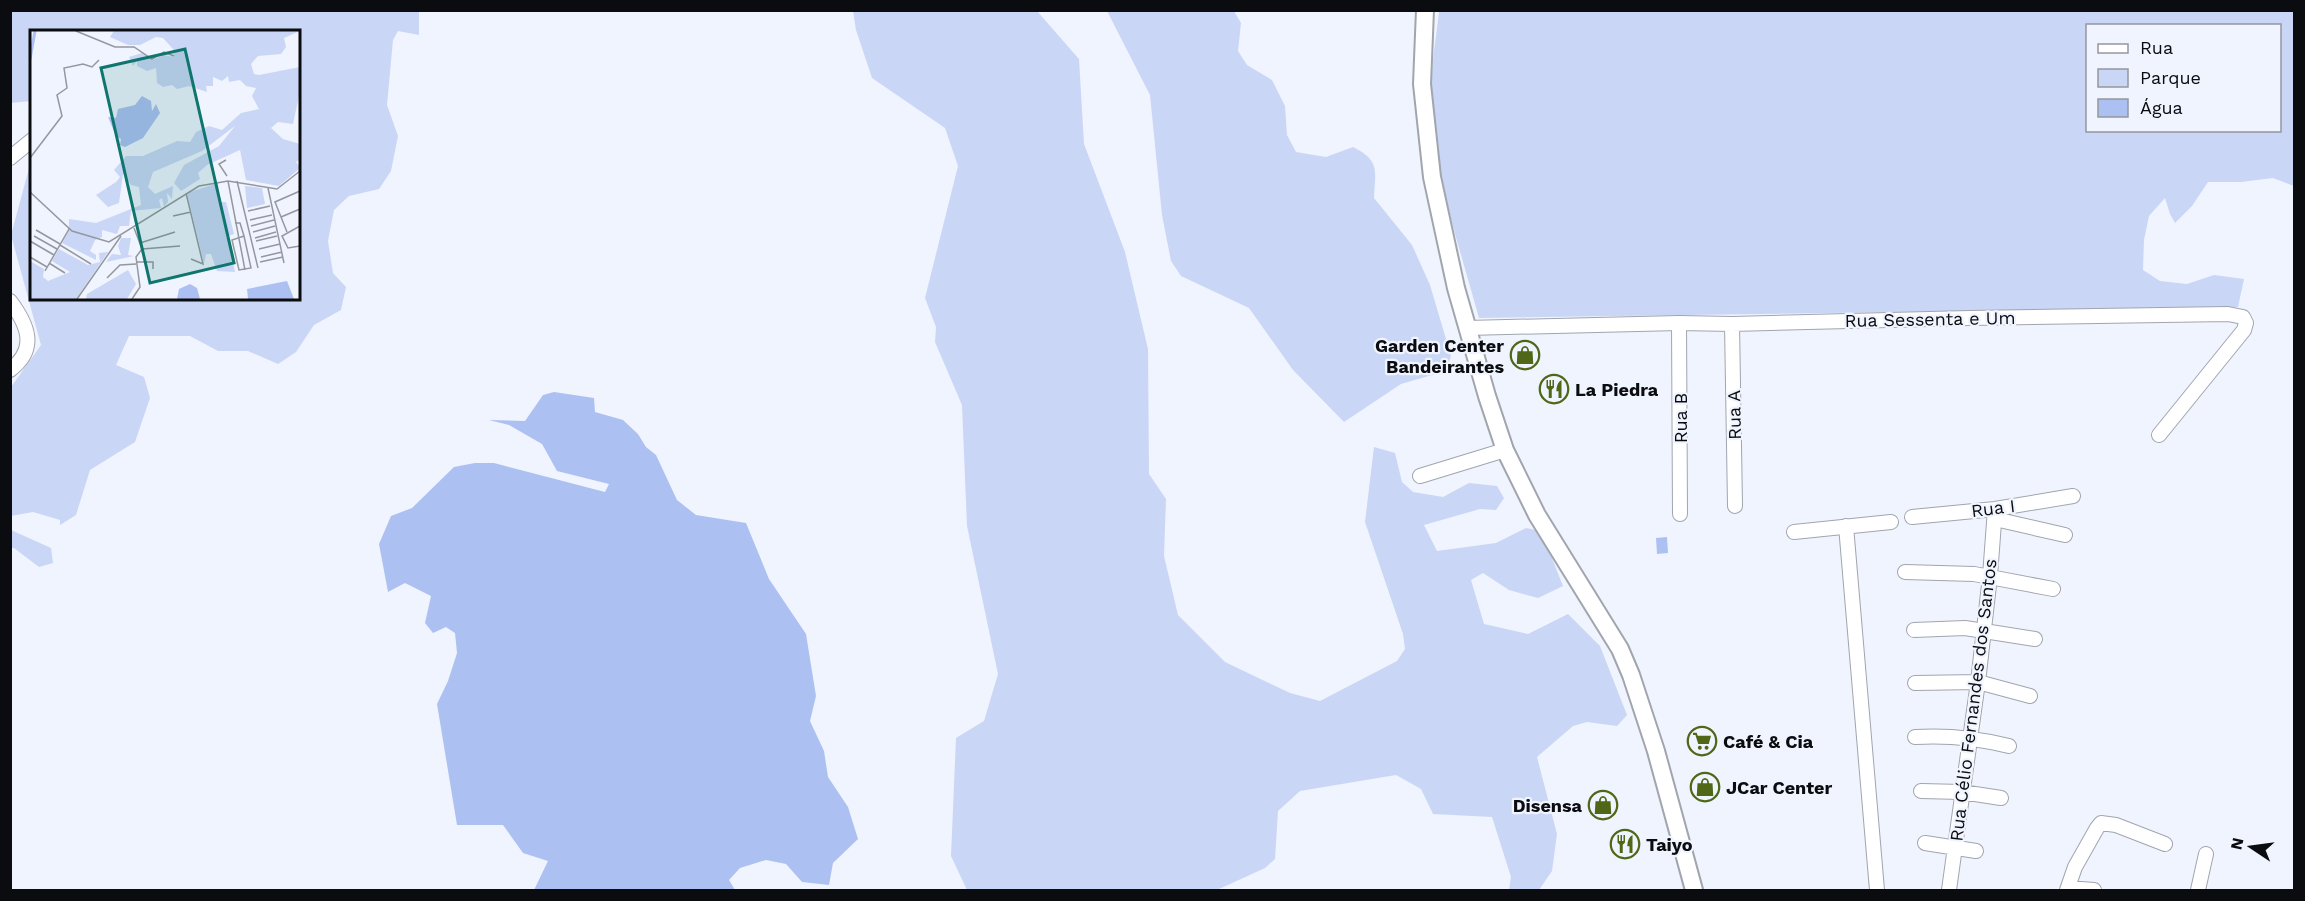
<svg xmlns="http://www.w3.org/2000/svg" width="2305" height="901" viewBox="0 0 2305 901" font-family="'Work Sans',sans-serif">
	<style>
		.green { fill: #cad6f6; fill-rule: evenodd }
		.water { fill: #adc0f2 }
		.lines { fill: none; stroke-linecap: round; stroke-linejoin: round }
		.minor-casing { stroke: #a1a5ae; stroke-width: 16 }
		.major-casing { stroke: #a1a5ae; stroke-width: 20 }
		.minor { stroke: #fff; stroke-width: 14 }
		.major { stroke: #fff; stroke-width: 16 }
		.labels { text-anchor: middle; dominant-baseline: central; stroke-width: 4.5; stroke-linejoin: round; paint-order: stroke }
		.street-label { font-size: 18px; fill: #0a0c0f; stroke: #f0f4fe }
		.poi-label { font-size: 18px; font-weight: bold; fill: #0a0c0f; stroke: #f0f4fe; text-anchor: start }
		.inset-river { fill: none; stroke: #adc0f2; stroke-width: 3 }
		.inset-road { fill: none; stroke: #94979e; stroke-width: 1.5 }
		.view { fill: #0f766e; fill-opacity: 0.15; stroke: #0f766e; stroke-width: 3 }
		.inset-edge { fill: none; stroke: #0a0c0f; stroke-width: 3 }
	</style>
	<rect width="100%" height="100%" fill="#f0f4fe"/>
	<path class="green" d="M11,10L419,11V35L398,31L393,40L387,105L398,136L391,171L379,189L349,196L334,210L328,241L333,273L346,287L341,310L314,325L296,352L278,364L248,351H218L190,336H129L116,365L144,377L150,398L135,442L90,470L76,515L60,525V520L33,512L11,516V387L41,345L11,235L31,161L32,298H298V32H32L31,101L11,103Z
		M853,11H1037L1079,59L1084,144L1125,252L1148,349L1149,474L1166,499L1164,556L1178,615L1225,662L1290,693L1320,701L1397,661L1405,649L1403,634L1365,522L1374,447L1395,453L1402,482L1413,492L1443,497L1469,483L1497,486L1504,498L1496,510L1480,509L1424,525L1437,551L1496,543L1526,528L1541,531L1563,586L1538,598L1509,590L1483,573L1471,580L1484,624L1528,634L1568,614L1600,646L1627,715L1617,726L1587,722L1573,726L1537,757L1557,834L1552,871L1539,890H1509L1511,877L1492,817L1433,814L1421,789L1396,775L1300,791L1278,811L1275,859L1265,868L1217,890H967L951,856L956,738L984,721L998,674L967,526L962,405L935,342L936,327L925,298L958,166L945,128L872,78L856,30Z
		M1107,11H1234L1241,23L1238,51L1247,65L1272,80L1285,106L1287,135L1296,152L1326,157L1353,147C1381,161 1375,171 1374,198L1412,245L1430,285L1451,356L1446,371L1401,384L1344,422L1293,370L1249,308L1181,276L1171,261L1162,215L1150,95Z
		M1439,11H2294V186L2273,178L2241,182H2208L2192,206L2175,223L2170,214L2165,198L2149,216L2144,240L2143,270L2160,281L2187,284L2214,275L2244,279L2238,307L1479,318C1457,239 1429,158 1432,75C1433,53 1437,32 1439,11ZM2088,26H2280V130H2088Z
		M11,530L51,548L53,563L39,567L14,548H11Z"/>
	<path class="water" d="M554,392L594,398L595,412L623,420L638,434L646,447L656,455L677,500L696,515L746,523L769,579L806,634L816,696L810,721L824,751L828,777L848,807L858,839L833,863L829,885L802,882L786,864L766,860L740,868L729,880L735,890H534L548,861L523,853L503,825H457L437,704L448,681L457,653L455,633L446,627L433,633L425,623L431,596L405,583L388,592L379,544L391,516L412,508L454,467L475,463H494L605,492L609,484L557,471L542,444L509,425L489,420L525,421L543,395Z
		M1667,537L1668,553L1657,554L1656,538Z"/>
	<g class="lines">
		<g class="minor-casing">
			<path id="minor" d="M10,158L32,140
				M10,301C28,325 38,349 10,370
				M1679,323L1680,514
				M1732,324L1735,506
				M1467,328L1679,323L1732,324L1970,318L2228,314L2243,317L2246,323L2244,330L2159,435
				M1420,476L1505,450
				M1912,517L1995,509L2073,496
				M1995,519L2065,535
				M1846,526L1877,890
				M1794,532L1891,522
				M1905,572L1974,574L2053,589
				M1914,630L1965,628L2035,639
				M1915,683L1978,682L2030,696
				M1915,737C1948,735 1977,738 2009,746
				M1921,791L1962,792L2001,798
				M1925,843L1976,851
				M2068,888L2094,890
				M1949,890L1978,682L1990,576L1995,509
				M2067,890L2075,867L2097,828L2101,823L2116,825L2165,844
				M2198,890L2206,854"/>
		</g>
		<g class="major-casing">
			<path id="major" d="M1425,10L1422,84L1432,177L1456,288L1487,396L1505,450L1537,515L1620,649L1631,675L1656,751L1694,890"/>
		</g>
		<use href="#minor" class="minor"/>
		<use href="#major" class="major"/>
	</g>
	<defs>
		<g id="shop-ring" transform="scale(1.5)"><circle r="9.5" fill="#f0f4fe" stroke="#4f6717" stroke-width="1.5"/><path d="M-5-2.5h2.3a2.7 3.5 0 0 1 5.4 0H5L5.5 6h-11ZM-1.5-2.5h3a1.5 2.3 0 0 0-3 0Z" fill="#4f6717"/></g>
		<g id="restaurant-ring" transform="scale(1.5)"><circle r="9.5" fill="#f0f4fe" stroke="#4f6717" stroke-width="1.5"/><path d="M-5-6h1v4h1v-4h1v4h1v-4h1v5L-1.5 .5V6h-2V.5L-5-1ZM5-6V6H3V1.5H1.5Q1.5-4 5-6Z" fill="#4f6717"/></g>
		<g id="supermarket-ring" transform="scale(1.5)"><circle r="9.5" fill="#f0f4fe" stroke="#4f6717" stroke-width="1.5"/><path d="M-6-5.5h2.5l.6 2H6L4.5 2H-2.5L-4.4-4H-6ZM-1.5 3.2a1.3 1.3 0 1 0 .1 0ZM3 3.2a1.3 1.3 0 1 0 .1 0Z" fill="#4f6717"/></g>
	</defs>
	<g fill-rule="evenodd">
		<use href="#shop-ring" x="1525" y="355"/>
		<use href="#restaurant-ring" x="1554" y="389"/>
		<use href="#supermarket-ring" x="1702" y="741"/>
		<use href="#shop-ring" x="1705" y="787"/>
		<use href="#shop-ring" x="1603" y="805"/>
		<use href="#restaurant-ring" x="1625" y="844"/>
	</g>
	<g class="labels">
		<g class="street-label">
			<text transform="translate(1930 319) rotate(-1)">Rua Sessenta e Um</text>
			<text transform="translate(1734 415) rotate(-91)">Rua A</text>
			<text transform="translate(1680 418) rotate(-90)">Rua B</text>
			<text transform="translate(1993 508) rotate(-7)">Rua I</text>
			<text transform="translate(1973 700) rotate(-83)">Rua Célio Fernandes dos Santos</text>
		</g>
		<g class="poi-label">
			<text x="1504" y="345" text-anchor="end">Garden Center<tspan x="1504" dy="21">Bandeirantes</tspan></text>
			<text x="1575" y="389">La Piedra</text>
			<text x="1723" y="741">Café &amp; Cia</text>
			<text x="1726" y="787">JCar Center</text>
			<text x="1582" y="805" text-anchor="end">Disensa</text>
			<text x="1646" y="844">Taiyo</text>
		</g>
	</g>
	<g transform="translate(30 30)">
		<rect width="270" height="270" fill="#f0f4fe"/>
		<path d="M84,1H270L254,8L256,17L251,24L228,26L221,34L224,44L229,45L270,37L269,66L263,94L248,92L241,98L253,109L270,114V129L266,132L270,138L249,156L216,150L210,120L177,135L168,143L170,149L151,161L144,153L154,135L189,116L205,96L172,121L123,142L118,157L125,164L143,156L142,169L137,163L138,172L134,177L132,168L129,170L131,178L101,181L99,196H90L87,204L72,200V207L65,210L60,221L66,225V230L32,213L39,200V189L66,193L111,175L109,157L101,155L93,144L89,173L78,177L66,165L86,152L90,147L84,140L96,126H113L147,111L160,112L166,102L179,96L192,100L211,83L229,79L231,83L222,66L226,58L216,56L210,50L199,52L198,46L192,51L183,47V56H176L177,62L159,56L147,59L142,55L133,57L127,53L126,38L117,41L107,36V31L103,36L99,27L112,23L123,30L133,25L144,27L143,19L133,8L126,7L110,15H98L80,7ZM188,153L190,172H196L204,204L198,206L205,242L187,241L181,224H176L174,234L157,163ZM215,156L232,158L235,174L217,178ZM91,208H101L98,225L104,226L76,232L82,224L91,225L88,216ZM29,219L58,235L70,232L69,223L78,222L46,269H0V231L14,239L13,247L18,251L40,242L22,231ZM98,240L106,254L97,269H56L57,264Z" fill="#cad6f6"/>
		<path d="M112,66L121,71L122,81L126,74L130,83L113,108L95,117L90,115L91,109L86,106L78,87L86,88L88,79L105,75ZM257,251L264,269H218L217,259ZM160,254L167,258L170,269H147L149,259Z" fill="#adc0f2"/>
		<path class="inset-river" d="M0,29L5,1"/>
		<path class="inset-road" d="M46,1L85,17H104L122,29L134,22L144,26M0,128L32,86L27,65L37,58L34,38L53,34L62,37L69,30M196,130L189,134L197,146M198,151L215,240M207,151L228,238M238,158L254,233M0,162L42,201L79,212L169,156L198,151L247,159L270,141M156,163L173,234L161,229M218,181L240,176M143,186L161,182M251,187L270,179M220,190L242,185M205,193H210L214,206L221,238L209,240L202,210L214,206M221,196L244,190M270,196L252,206L258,218L270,216M104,198L112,219M6,200L30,214M223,202L245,196M257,202L245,172L270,161M4,206L27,219M225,208L246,202M0,211L24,225M226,211L247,206M110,213L145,202M30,215L61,234M112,219L150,216M229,219L250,214M0,227L17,237M231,227L252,222M106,232H123V239M230,232L253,227M19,233L35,243M15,241L39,199M77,248L90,235L106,234M47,269L91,206M102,269L110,257L106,227L112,219"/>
		<path class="view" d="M155,19L204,233L120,253L71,38Z"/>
		<rect width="270" height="270" class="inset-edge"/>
	</g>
	<rect width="2305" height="901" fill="none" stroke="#0a0c0f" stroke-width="24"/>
	<rect x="2086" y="24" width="195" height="108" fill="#f0f4fe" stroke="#94979e" stroke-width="1.5"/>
	<rect x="2098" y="44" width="30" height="9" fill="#ffffff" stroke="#94979e" stroke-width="1.5"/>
	<text x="2140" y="54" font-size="18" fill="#0a0c0f">Rua</text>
	<rect x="2098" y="69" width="30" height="18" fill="#cad6f6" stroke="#94979e" stroke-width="1.5"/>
	<text x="2140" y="84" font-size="18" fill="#0a0c0f">Parque</text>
	<rect x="2098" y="99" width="30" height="18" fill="#adc0f2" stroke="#94979e" stroke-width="1.5"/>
	<text x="2140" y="114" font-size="18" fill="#0a0c0f">Água</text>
	<g transform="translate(2251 847) rotate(283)" stroke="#f0f4fe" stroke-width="4.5" paint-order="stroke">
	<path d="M0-4.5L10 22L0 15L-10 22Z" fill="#0a0c0f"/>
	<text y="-9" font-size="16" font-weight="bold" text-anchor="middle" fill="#0a0c0f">N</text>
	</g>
</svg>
